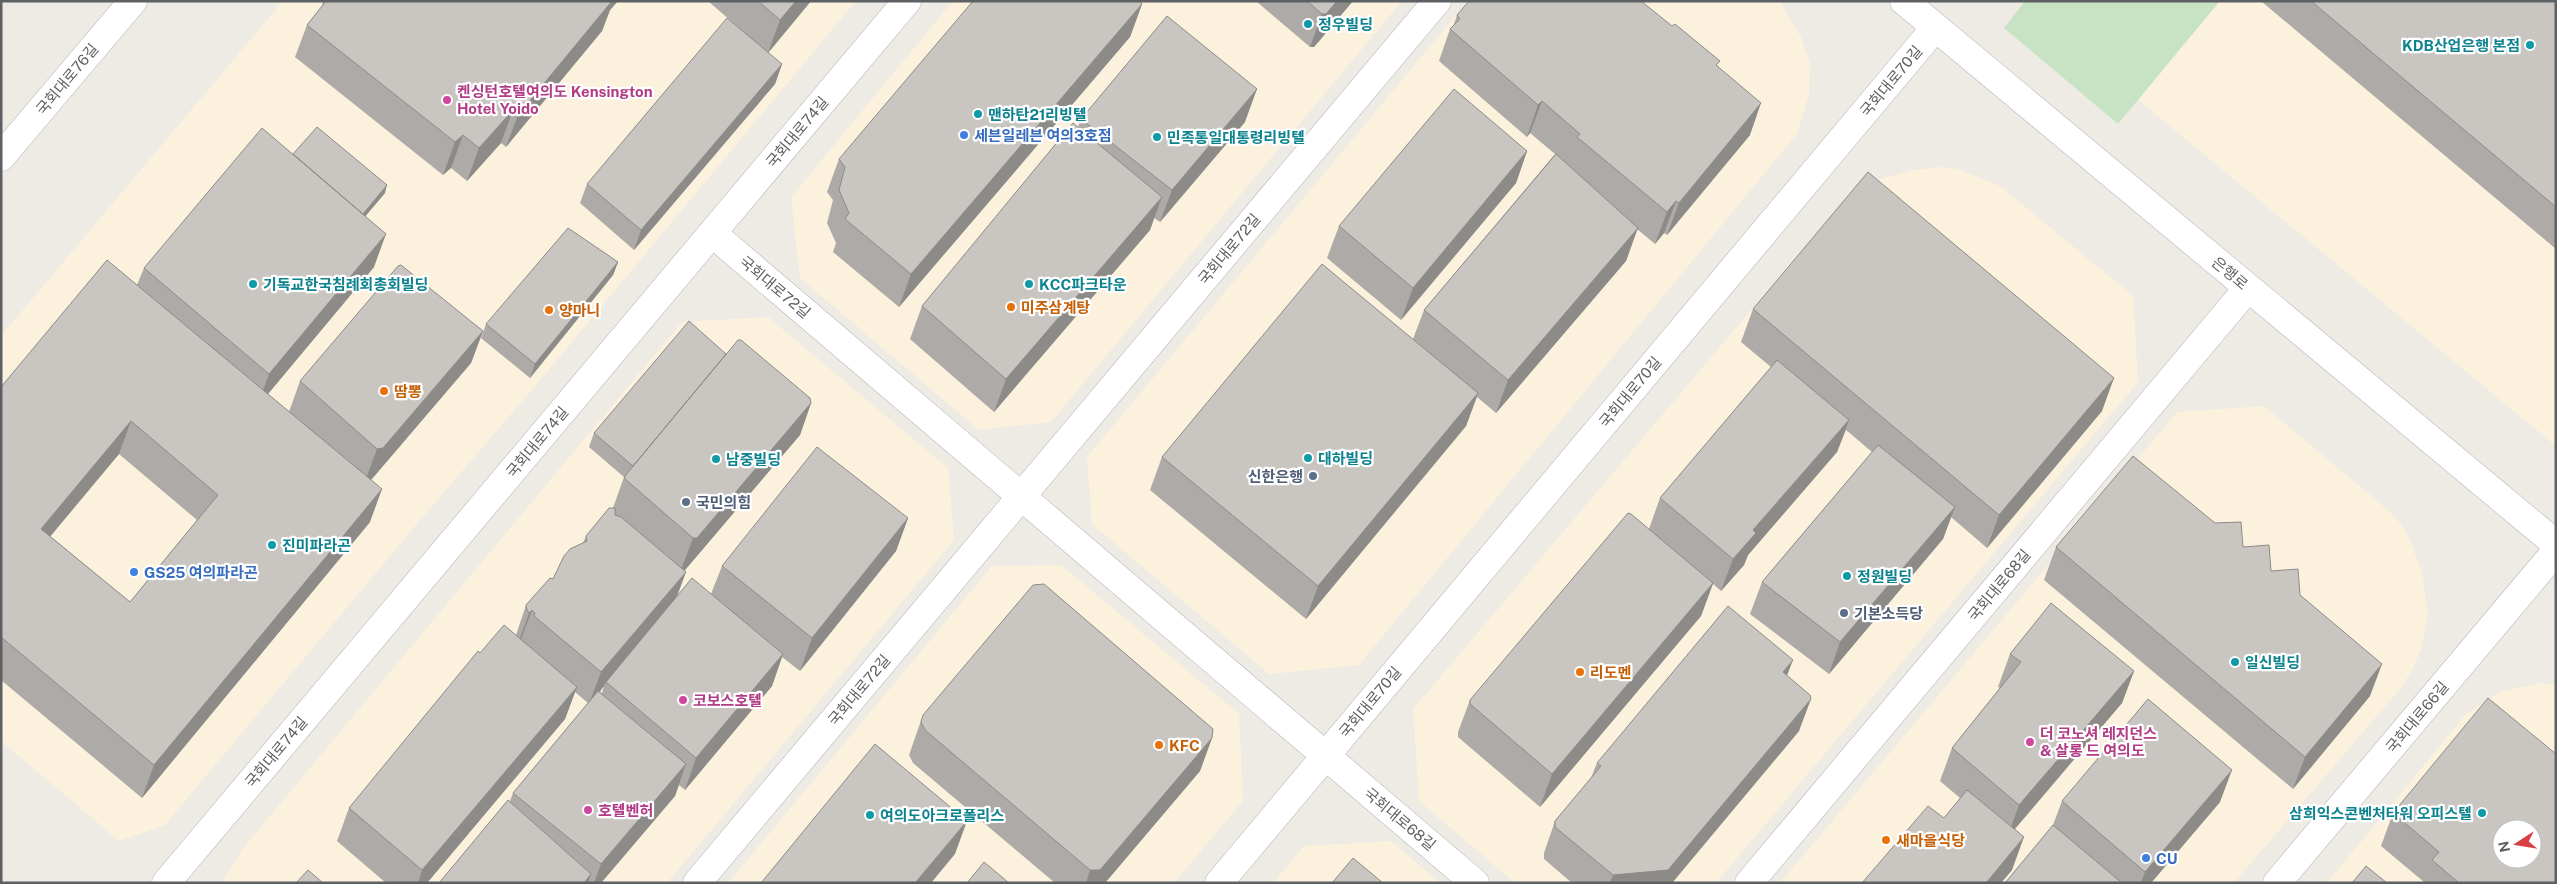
<svg xmlns="http://www.w3.org/2000/svg" width="2557" height="884" viewBox="0 0 2557 884" font-family="'Public Sans','Noto Sans KR',sans-serif">
	<style>
		.commercial { fill: #fbf1dd; fill-rule: evenodd }
		.green { fill: #c7e3c4 }
		.lines { fill: none; stroke-linecap: round; stroke-linejoin: round }
		.minor-casing { stroke: #b0b3b6; stroke-width: 29 }
		.minor { stroke: #fff; stroke-width: 28 }
		.wall { fill: #adaaa7; fill-rule: evenodd }
		.shaded-wall { fill: #8d8b88 }
		.building { fill: #c9c6c2; stroke: #8d8b88; fill-rule: evenodd }
		.culture-dot { fill: #0f9aa8; stroke: #fff; stroke-width: 2 }
		.hotel-dot { fill: #d1479c; stroke: #fff; stroke-width: 2 }
		.shop-dot { fill: #3f7fe0; stroke: #fff; stroke-width: 2 }
		.food-dot { fill: #e8710a; stroke: #fff; stroke-width: 2 }
		.service-dot { fill: #5c6f8a; stroke: #fff; stroke-width: 2 }
		.labels { text-anchor: middle; dominant-baseline: central; stroke-width: 4.5; stroke-linejoin: round; paint-order: stroke }
		.culture-label { font-size: 15px; font-weight: bold; fill: #0d838f; stroke: #fff; text-anchor: start }
		.street-label { font-size: 15px; fill: #5d6164; stroke: #fff }
		.hotel-label { font-size: 15px; font-weight: bold; fill: #b23c85; stroke: #fff; text-anchor: start }
		.shop-label { font-size: 15px; font-weight: bold; fill: #366cbe; stroke: #fff; text-anchor: start }
		.food-label { font-size: 15px; font-weight: bold; fill: #c56008; stroke: #fff; text-anchor: start }
		.service-label { font-size: 15px; font-weight: bold; fill: #4e5e75; stroke: #fff; text-anchor: start }
	</style>
	<rect width="100%" height="100%" fill="#eeebe5"/>
	<path class="commercial" d="M283,1H856L543,377L411,531L164,826L119,841L1,741V336Z
		M953,1H1402L1051,422L979,430L800,278L791,197Z
		M1468,1H1779L1801,37L1810,64L1809,94L1797,134L1359,665L1269,674L1092,524L1087,457Z
		M2020,1H2556V446L2072,45Z
		M1942,167L1959,169L2000,186L2133,296L2138,382L1716,883H1515L1419,801L1413,709L1830,217L1870,182L1913,170Z
		M768,317L948,468L954,540L667,883H221L245,846L682,322Z
		M2264,406L2388,510L2400,523L2410,540L2422,573L2428,614L2421,649L2411,672L2400,689L2234,883H1780L2177,412Z
		M1061,565L1239,714L1243,801L1174,883H728L992,566Z
		M2540,683L2556,684V883H2327L2466,714L2499,692ZM2502,829H2532V859H2502Z
		M1391,841L1440,883H1273L1304,846Z"/>
	<path class="green" d="M2025,1H2220L2118,124L2004,28Z"/>
	<g class="lines">
		<g class="minor-casing">
			<path id="minor" d="M1904,1L2556,544
				M1,157L133,1
				M712,233L1475,883
				M166,883L907,1
				M697,883L1437,1
				M1219,883L1935,28
				M1749,883L2248,288
				M2277,883L2556,551"/>
		</g>
		<use href="#minor" class="minor"/>
	</g>
	<path class="wall" d="M324,1H618L610,10L602,31L506,147L501,143L467,181L451,168L443,175L295,57L307,25L323,5L322,4Z
		M708,1H811L768,53Z
		M1256,1H1353L1314,47H1310Z
		M2261,1H2556V249Z
		M1142,4L1130,37L899,307L833,252L836,243L827,223L833,200L827,192L839,159Z
		M1457,15L1718,66L1750,135L1667,235L1664,233L1655,244L1637,229L1626,261L1496,413L1477,397L1466,426L1306,619L1150,490L1162,457L1413,339L1424,310L1555,154L1530,133L1527,137L1439,61L1450,29L1453,27Z
		M782,64L775,84L634,250L580,203L587,184Z
		M1081,119L1245,122L1160,222L1154,218L1150,230L994,412L910,339L922,306L1078,127Z
		M1527,151L1516,183L1401,320L1327,258L1339,226Z
		M293,154L385,193L365,216L374,267L268,394L289,412L300,381L483,331L471,363L371,480L370,522L142,798L1,680V387L137,285L144,268ZM119,454L197,520L130,602L50,536Z
		M618,262L613,275L530,378L481,338L486,324Z
		M1753,309L2102,411L1987,548L1951,517L1943,539L1829,674L1750,614L1762,582L1872,452L1846,430L1837,452L1748,555L1744,565L1721,591L1713,584L1701,616L1540,807L1458,737V732L1470,700L1649,529L1660,498L1771,367L1741,342Z
		M726,354L811,403L800,435L685,570H684L686,572L677,597L711,594L722,566L908,518L896,551L800,671L782,657L772,686L685,790L679,785L675,796L601,883H439L510,801L513,793L588,703L575,692L565,719L427,883H386L337,841L349,808L480,653L516,635L526,605L553,579L583,543L586,536L613,508L624,477L589,447L594,433ZM604,686L602,693L600,692Z
		M2056,547H2243L2271,571L2300,595L2370,696L2293,789L2044,580Z
		M2010,654L2134,671L2122,703L2015,829L2012,870L2001,883H1862L1944,818L1960,798L1940,781L1952,748L2000,688L1998,687Z
		M1787,676L1799,731L1672,883H1572L1544,859V853L1555,821L1591,778L1597,763Z
		M923,715L1212,738L1200,771L1105,883H1055L913,763L909,755Z
		M2062,801L2220,802L2151,883H2005L2053,825Z
		M2393,813L2556,883H2424V882L2381,846Z"/>
	<path class="shaded-wall" d="M604,1H618L610,10L602,31L506,147L518,115Z
		M796,1H811L768,53L780,20Z
		M1337,1H1353L1314,47H1310L1322,14Z
		M1142,4L1130,37L899,307L911,274Z
		M782,64L775,84L634,250L641,230Z
		M1257,89L1245,122L1160,222L1172,190Z
		M1542,101L1530,133L1527,137L1538,105Z
		M1761,103L1750,135L1667,235L1679,203Z
		M513,110L501,143L467,181L479,148Z
		M463,135L451,168L443,175L455,142Z
		M1527,151L1516,183L1401,320L1413,288Z
		M387,185L385,193L353,231L356,223Z
		M1162,197L1150,230L994,412L1006,379Z
		M1676,201L1664,233L1655,244L1667,212Z
		M1638,228L1626,261L1496,413L1508,380Z
		M386,234L374,267L257,407L269,374Z
		M618,262L613,275L530,378L535,364Z
		M483,331L471,363L371,480L365,481L377,449Z
		M2114,378L2102,411L1987,548L1999,515Z
		M1478,393L1466,426L1306,619L1318,586Z
		M811,403L800,435L685,570H681L693,538Z
		M1849,420L1837,452L1748,555L1744,565L1721,591L1733,559L1753,530Z
		M131,421L119,454L29,562L41,529Z
		M382,489L370,522L142,798L154,765Z
		M1955,507L1943,539L1829,674L1840,642Z
		M908,518L896,551L800,671L812,638Z
		M686,572L674,603L606,682L604,686L589,704L601,672Z
		M1713,583L1701,616L1540,807L1552,774Z
		M532,610L520,642L518,644L529,613Z
		M783,654L772,686L685,790L696,758Z
		M1793,660L1781,691L1783,672Z
		M2382,664L2370,696L2293,789L2305,757Z
		M2134,671L2122,703L2007,838L2019,805Z
		M577,687L565,719L427,883H418L422,870Z
		M1811,699L1799,731L1672,883H1610L1613,875Z
		M1212,738L1200,771L1105,883H1086L1090,870Z
		M686,764L675,796L601,883H594L601,864Z
		M2232,770L2220,802L2151,883H2141L2145,872Z
		M967,821L955,854L931,883H915Z
		M2024,837L2012,870L2001,883H1986Z
		M591,874L588,883H584Z"/>
	<path class="building" d="M326,1H612L518,115L513,110L479,148L463,135L455,142L307,25Z
		M758,1H796L780,20Z
		M973,1H1139L1142,4L911,274L845,219L849,213L839,190L845,167L839,159Z
		M1307,1H1337L1326,14H1322Z
		M1469,1H1641L1672,26L1675,24L1720,61L1716,65L1761,103L1679,203L1676,201L1667,212L1577,137L1580,134L1542,101L1538,105L1450,29L1460,19L1457,15Z
		M2311,1H2556V207Z
		M1167,16L1257,89L1172,190L1081,119Z
		M727,18L782,64L641,230L587,184Z
		M1454,89L1527,151L1413,288L1339,226Z
		M1073,123L1162,197L1006,379L922,306Z
		M317,127L387,185L363,214L293,154Z
		M262,128L386,234L269,374L144,268Z
		M1556,154L1638,228L1508,380L1424,310Z
		M1868,172L2114,378L1999,515L1753,309Z
		M568,228L618,262L535,364L486,324Z
		M107,260L382,489L154,765L1,637V387ZM131,421L218,495L130,602L41,529Z
		M1322,264L1478,393L1318,586L1162,457Z
		M401,265L483,331L383,448L377,449L300,381L398,266Z
		M689,321L726,354L633,466L594,433Z
		M738,340H741L810,398L811,403L697,538H693L625,479V476Z
		M1777,360L1849,420L1753,530L1756,533L1733,559L1660,498Z
		M1878,445L1955,507L1840,642L1762,582Z
		M817,447L908,518L812,638L722,566Z
		M2133,456L2215,523L2241,522L2243,547L2269,545L2271,571L2298,569L2300,595L2382,664L2305,757L2056,547Z
		M609,508H615V515L621,517L686,572L601,672L534,616L535,613L532,610L529,613L527,610L526,605L550,578L553,579L564,556L570,549L587,541L586,536Z
		M1628,513L1631,514L1713,583L1552,774L1470,704V700Z
		M692,578L783,654L696,758L606,682Z
		M1044,584L1213,729L1212,738L1100,870H1090L925,730L921,722L923,715L1033,585Z
		M2051,603L2134,671L2019,805L1952,748L2021,662L2010,654Z
		M1728,606L1793,660L1783,672L1810,695L1811,699L1668,870L1613,875L1555,827V821L1601,766L1597,763Z
		M504,625L577,687L422,870L349,808L478,651L480,653Z
		M598,691L686,764L601,864L513,793Z
		M2488,698L2556,754V883H2459L2432,860L2439,852L2393,813ZM2502,829H2532V859H2502Z
		M2148,699L2232,770L2145,872L2062,801Z
		M875,744L967,821L915,883H761Z
		M1967,790L2024,837L1986,883H1862L1928,806L1944,818Z
		M508,800L591,874L584,883H439Z
		M2053,825L2122,883H2005Z
		M1353,858L1383,883H1332Z
		M984,862L1009,883H967Z
		M2366,866L2387,883H2352Z
		M308,870L323,883H296Z"/>
	<g class="culture-dot">
		<circle cx="1308" cy="24" r="5"/>
		<circle cx="2530" cy="45" r="5"/>
		<circle cx="978" cy="114" r="5"/>
		<circle cx="1157" cy="137" r="5"/>
		<circle cx="253" cy="284" r="5"/>
		<circle cx="1029" cy="284" r="5"/>
		<circle cx="1308" cy="458" r="5"/>
		<circle cx="716" cy="459" r="5"/>
		<circle cx="272" cy="545" r="5"/>
		<circle cx="1847" cy="576" r="5"/>
		<circle cx="2235" cy="662" r="5"/>
		<circle cx="2482" cy="813" r="5"/>
		<circle cx="870" cy="815" r="5"/>
	</g>
	<g class="hotel-dot">
		<circle cx="447" cy="100" r="5"/>
		<circle cx="683" cy="700" r="5"/>
		<circle cx="2030" cy="742" r="5"/>
		<circle cx="588" cy="810" r="5"/>
	</g>
	<g class="shop-dot">
		<circle cx="964" cy="135" r="5"/>
		<circle cx="134" cy="572" r="5"/>
		<circle cx="2146" cy="858" r="5"/>
	</g>
	<g class="food-dot">
		<circle cx="1011" cy="307" r="5"/>
		<circle cx="549" cy="310" r="5"/>
		<circle cx="384" cy="391" r="5"/>
		<circle cx="1580" cy="672" r="5"/>
		<circle cx="1159" cy="745" r="5"/>
		<circle cx="1886" cy="840" r="5"/>
	</g>
	<g class="service-dot">
		<circle cx="1313" cy="476" r="5"/>
		<circle cx="686" cy="502" r="5"/>
		<circle cx="1844" cy="613" r="5"/>
	</g>
	<g class="labels">
		<g class="culture-label">
			<text x="1318" y="24">정우빌딩</text>
			<text x="2520" y="45" text-anchor="end">KDB산업은행 본점</text>
			<text x="988" y="114">맨하탄21리빙텔</text>
			<text x="1167" y="137">민족통일대통령리빙텔</text>
			<text x="263" y="284">기독교한국침례회총회빌딩</text>
			<text x="1039" y="284">KCC파크타운</text>
			<text x="1318" y="458">대하빌딩</text>
			<text x="726" y="459">남중빌딩</text>
			<text x="282" y="545">진미파라곤</text>
			<text x="1857" y="576">정원빌딩</text>
			<text x="2245" y="662">일신빌딩</text>
			<text x="2472" y="813" text-anchor="end">삼희익스콘벤처타워 오피스텔</text>
			<text x="880" y="815">여의도아크로폴리스</text>
		</g>
		<g class="street-label">
			<text transform="translate(67 79) rotate(-50)">국회대로76길</text>
			<text transform="translate(1891 81) rotate(-50)">국회대로70길</text>
			<text transform="translate(797 132) rotate(-50)">국회대로74길</text>
			<text transform="translate(1229 249) rotate(-50)">국회대로72길</text>
			<text transform="translate(2230 273) rotate(40)">은행로</text>
			<text transform="translate(775 287) rotate(40)">국회대로72길</text>
			<text transform="translate(1630 392) rotate(-50)">국회대로70길</text>
			<text transform="translate(537 442) rotate(-50)">국회대로74길</text>
			<text transform="translate(1999 585) rotate(-50)">국회대로68길</text>
			<text transform="translate(859 690) rotate(-50)">국회대로72길</text>
			<text transform="translate(1370 702) rotate(-50)">국회대로70길</text>
			<text transform="translate(2417 717) rotate(-50)">국회대로66길</text>
			<text transform="translate(276 752) rotate(-50)">국회대로74길</text>
			<text transform="translate(1400 819) rotate(40)">국회대로68길</text>
		</g>
		<g class="hotel-label">
			<text x="457" y="91">켄싱턴호텔여의도 Kensington<tspan x="457" dy="17">Hotel Yoido</tspan></text>
			<text x="693" y="700">코보스호텔</text>
			<text x="2040" y="733">더 코노셔 레지던스<tspan x="2040" dy="17">&amp; 살롱 드 여의도</tspan></text>
			<text x="598" y="810">호텔벤허</text>
		</g>
		<g class="shop-label">
			<text x="974" y="135">세븐일레븐 여의3호점</text>
			<text x="144" y="572">GS25 여의파라곤</text>
			<text x="2156" y="858">CU</text>
		</g>
		<g class="food-label">
			<text x="1021" y="307">미주삼계탕</text>
			<text x="559" y="310">양마니</text>
			<text x="394" y="391">땀뽕</text>
			<text x="1590" y="672">리도멘</text>
			<text x="1169" y="745">KFC</text>
			<text x="1896" y="840">새마을식당</text>
		</g>
		<g class="service-label">
			<text x="1303" y="476" text-anchor="end">신한은행</text>
			<text x="696" y="502">국민의힘</text>
			<text x="1854" y="613">기본소득당</text>
		</g>
	</g>
	<rect width="2557" height="884" fill="none" stroke="#5d6164" stroke-width="5"/>
	<g transform="translate(2517 844) rotate(258)"><circle r="24" fill="#ffffff" stroke="#bec0c1"/>
	<path d="M0-4L9 19L0 12L-9 19Z" fill="#d94045"/>
	<text y="-8" font-size="14" font-weight="bold" text-anchor="middle" fill="#5d6164">N</text>
	</g>
</svg>
